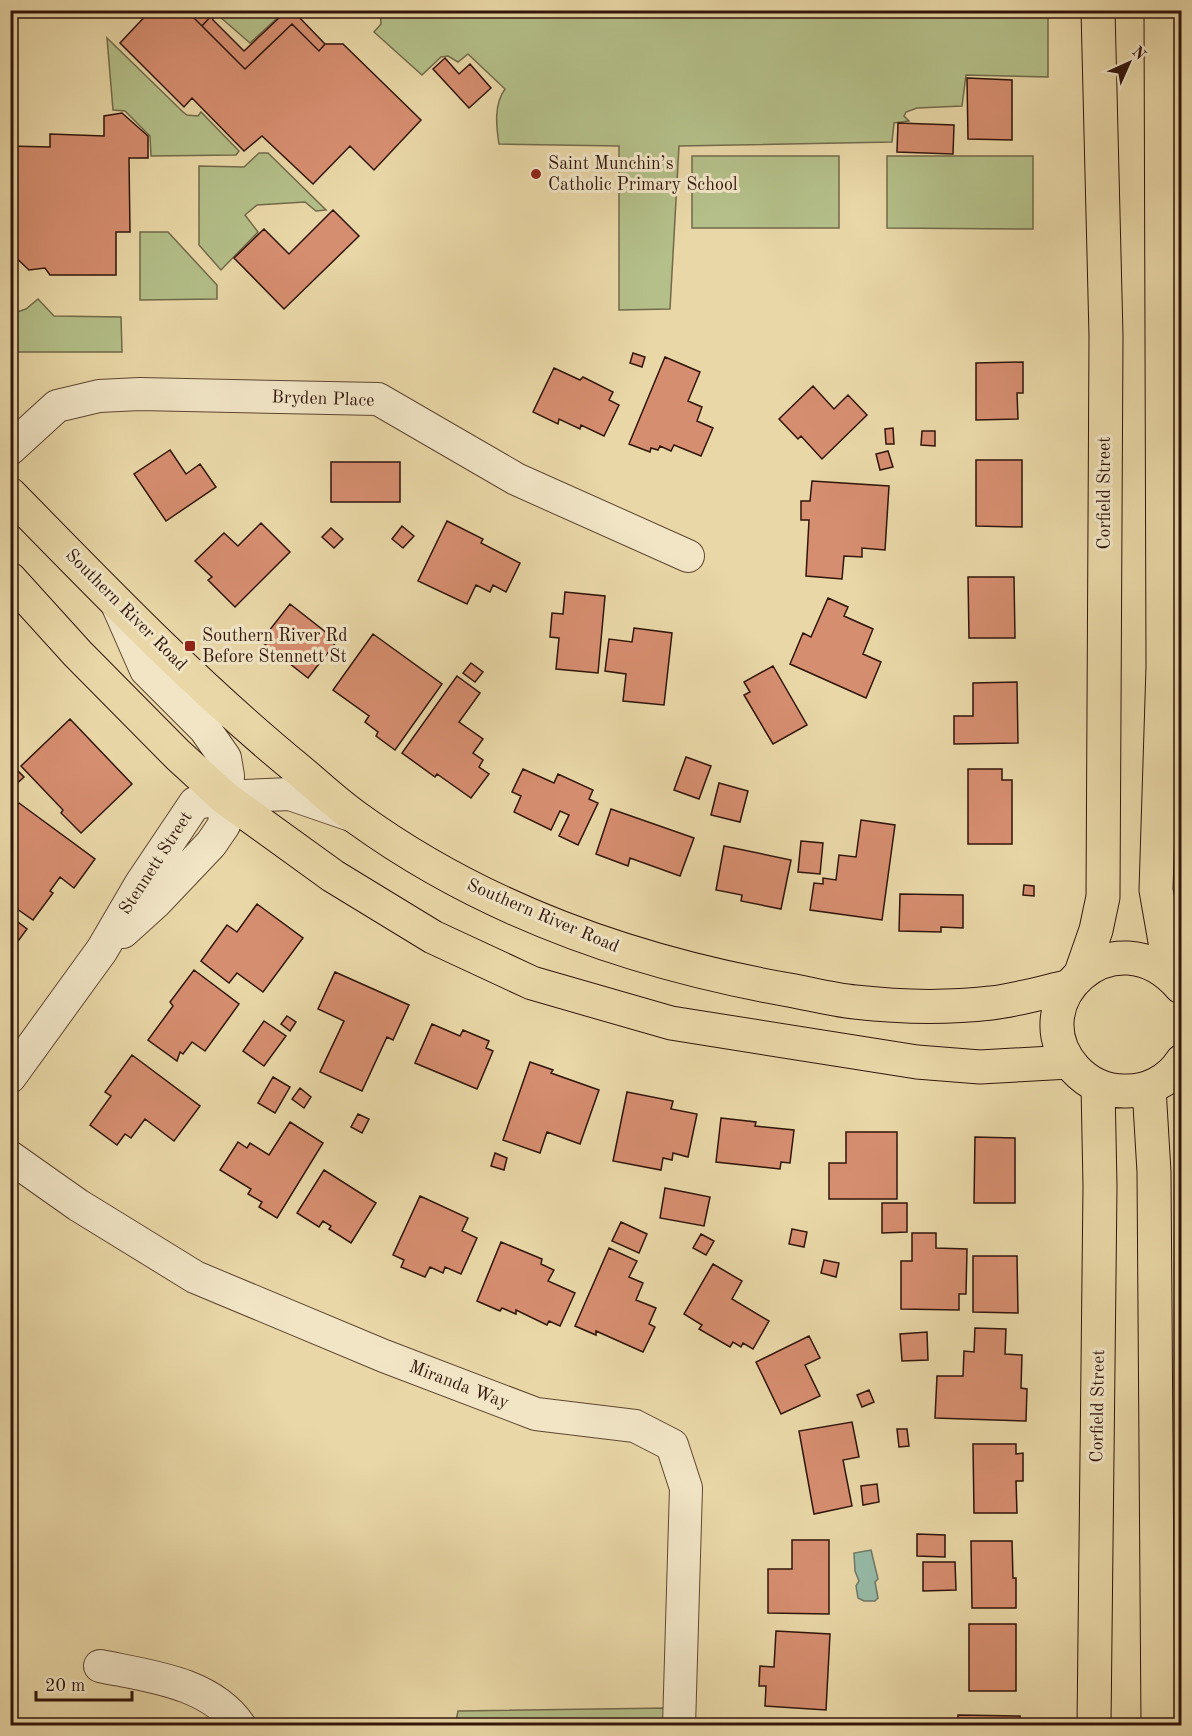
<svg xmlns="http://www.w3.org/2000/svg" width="1192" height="1736" viewBox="0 0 1192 1736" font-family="'Old Standard TT',serif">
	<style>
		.green { fill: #b4bf89; stroke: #726a4a; stroke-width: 1.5 }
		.water { fill: #97baa7; stroke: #6e7868; stroke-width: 1.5 }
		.building { fill: #d68e70; stroke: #30150a; stroke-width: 1.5 }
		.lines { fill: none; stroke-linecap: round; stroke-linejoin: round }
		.minor-casing { stroke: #5e4631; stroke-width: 34 }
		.major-casing { stroke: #30150a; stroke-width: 35 }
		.minor { stroke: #f1e5c6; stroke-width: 32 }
		.major { stroke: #e9d7a7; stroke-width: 33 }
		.poi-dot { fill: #8f2418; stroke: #f1e5c6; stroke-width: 2 }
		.labels { text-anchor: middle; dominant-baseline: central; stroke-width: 6; stroke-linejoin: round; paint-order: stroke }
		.poi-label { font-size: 18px; fill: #30150a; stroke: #f1e5c6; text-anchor: start }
		.street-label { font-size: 18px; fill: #30150a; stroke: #f1e5c6 }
	</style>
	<rect width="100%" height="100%" fill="#e9d7a7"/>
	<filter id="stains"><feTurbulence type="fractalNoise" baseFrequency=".00333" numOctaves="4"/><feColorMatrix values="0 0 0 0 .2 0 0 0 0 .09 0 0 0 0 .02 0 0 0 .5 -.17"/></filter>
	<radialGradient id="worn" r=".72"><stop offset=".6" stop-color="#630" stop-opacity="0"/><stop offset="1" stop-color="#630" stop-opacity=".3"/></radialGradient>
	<path class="green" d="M380,10L1048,11V77L966,75L962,106L917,108L906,112L904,116L909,121L894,123L892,142L679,146L670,309L619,310V146L499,144C496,125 494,104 505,89L468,54L458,62L448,56L441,57L422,75L374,32L381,24Z
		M220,11V10L285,11L250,43L220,17Z
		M107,38L183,112L187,115L198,116L201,112L239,151L236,155L151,156L150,136L125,111L113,110Z
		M259,153H268L326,210L316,211L305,202L257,205L245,215L258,232L221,270L199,245V166L244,167Z
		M692,156H839V228H692Z
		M887,156H1033V229L887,228Z
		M140,232H168L217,285V299L140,300Z
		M38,299L54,316L121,317L122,352H11V314L26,309Z
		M667,1708V1725L455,1726L458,1711Z"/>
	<path class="water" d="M871,1550L878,1579L875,1582L878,1598L875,1601H864L858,1598L856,1586L859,1581L855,1571L854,1553Z"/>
	<path class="building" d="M151,10H186L245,69L292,24L319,51L325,44H343L421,120L374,170L350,146L313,184L262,136L244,151L192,98L184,107L120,43Z
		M186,10H212V15L202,26Z
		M296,14L325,44L319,51L292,24L245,69L202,26L212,15L213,20L244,51L280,17Z
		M445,58L459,74L470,64L491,88L469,108L433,69Z
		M967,78L1012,80V140L968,139Z
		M122,113L148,136V158H129L130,232H116V275H50L45,268L29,270L10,252V146L50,147V134L104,136V116Z
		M898,123L954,125L953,154L897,152Z
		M333,210L359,236L284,309L234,258L264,229L289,254Z
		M633,353L645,357L642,367L630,363Z
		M665,357L700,372L688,401L702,407L697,421L713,428L701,456L674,445L671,451L660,446L658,450L651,448L650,452L629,444Z
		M1023,362V393H1017L1018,419L976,420V363Z
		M554,368L580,380L583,377L613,392L609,400L619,405L604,436L581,425L580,429L559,419L558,424L533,412Z
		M813,386L834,409L848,395L867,415L822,459L801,436L798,439L779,419Z
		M893,428L894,444H886L885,429Z
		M922,431H935V446L921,445Z
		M170,450L186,474L200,464L216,487L166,521L134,474Z
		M888,451L893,467L880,470L876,454Z
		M976,460H1022V527L976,526Z
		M331,462H400V502H331Z
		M812,481L889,486L885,550L862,548V557L844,556L842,579L806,576L809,520H801V501H810Z
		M447,521L483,539L481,543L520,563L506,592L493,585L490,592L476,585L467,604L418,581Z
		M261,523L290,552L235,607L208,580L212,577L195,561L224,533L238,546Z
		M402,526L414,536L403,548L392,539Z
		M331,528L343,539L334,548L322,537Z
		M968,577H1014L1015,638H969Z
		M565,592L605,596L598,673L556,669L559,638L550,637L552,613L563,614Z
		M828,598L848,607L844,616L873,629L863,654L881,662L866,698L790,664L803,633L811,637Z
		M290,604L337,641L308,678L261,641Z
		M634,628L672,633L664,705L623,701L626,674L605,671L609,639L632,642Z
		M373,634L442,684L395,750L376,736L378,732L365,722L369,716L333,690Z
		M471,663L483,672L475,682L463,673Z
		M773,666L807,725L773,744L744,695L750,692L744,682Z
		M457,676L480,693L459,722L483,739L473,753L483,760L479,767L489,774L471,798L437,774L435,777L402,753Z
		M1017,682L1018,743L954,744V716H973V683Z
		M70,719L132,784L81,833L61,813L63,810L21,766Z
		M686,757L711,766L699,799L674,790Z
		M10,763L24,777L11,789L10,788Z
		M523,769L554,783L558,774L593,790L589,799L598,803L578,845L559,836L569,815L560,811L551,830L514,812L521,796L512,792Z
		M968,769H1002V780H1012V844H968Z
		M719,783L748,791L740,822L711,815Z
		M19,803L95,859L74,888L60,877L50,891L53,893L33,920L10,904V814Z
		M611,809L694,838L680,876L630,858L628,866L596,854Z
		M861,820L895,825L882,920L810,910L814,883L823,884V878L836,880L839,855L856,857Z
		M801,841L823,843L820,874L798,872Z
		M724,846L791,860L781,909L741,901L742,895L716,890Z
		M1024,885L1034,886V896L1023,895Z
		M900,894L963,895V928L941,927V932L899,931Z
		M257,904L303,938L263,992L237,973L229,983L201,961L227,925L237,932Z
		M10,916L27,929L10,952Z
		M194,970L239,1004L205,1051L192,1042L183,1054L180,1052L177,1061L148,1040L173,1006L170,1002Z
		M335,972L409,1005L393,1040L387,1037L362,1091L320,1072L344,1021L318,1009Z
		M287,1016L296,1022L290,1031L281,1024Z
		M264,1021L286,1036L264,1066L243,1051Z
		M432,1024L460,1036L463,1030L489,1041L486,1048L493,1051L477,1089L415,1063Z
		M132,1055L200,1106L174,1141L145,1119L131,1138L125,1134L117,1145L90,1125L111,1096L105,1092Z
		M530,1062L553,1070L551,1073L599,1090L580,1144L547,1132L540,1153L503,1140Z
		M273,1077L290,1087L275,1113L258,1103Z
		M300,1088L311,1097L304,1108L292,1099Z
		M627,1092L673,1101L671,1109L697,1114L688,1157L673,1153L672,1160L663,1158L661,1170L613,1161Z
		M358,1114L369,1119L362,1133L351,1127Z
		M721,1118L756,1122L755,1126L794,1130L790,1163L781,1162L780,1169L716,1162Z
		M290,1122L323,1143L277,1218L259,1207L262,1202L248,1194L251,1189L220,1170L238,1142L247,1148L250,1143L269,1155Z
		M846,1132H897V1199H829V1163H846Z
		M975,1137L1015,1138V1203H974Z
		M495,1153L507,1158L504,1170L491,1166Z
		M324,1170L376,1203L351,1243L329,1229L331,1226L323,1221L319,1227L297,1213Z
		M665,1188L710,1197L704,1226L660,1218Z
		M420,1196L468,1218L462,1231L477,1238L461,1274L445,1267L443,1273L430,1267L425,1277L401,1267L404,1260L393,1255Z
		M882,1203H907V1232L882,1233Z
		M621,1222L647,1234L639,1253L612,1241Z
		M792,1229L807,1232L804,1247L789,1244Z
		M912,1233H936V1248L967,1249L966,1294H959V1310L901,1309V1261H912Z
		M701,1234L714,1241L706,1255L693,1248Z
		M501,1242L542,1259L541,1264L554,1270L548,1281L575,1293L560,1326L549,1321L547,1325L516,1310V1314L502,1308L500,1311L477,1301Z
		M609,1248L637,1261L629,1277L643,1283L636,1300L656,1308L649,1324L655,1327L643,1352L596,1331V1335L575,1326Z
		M973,1256H1017L1018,1313L973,1312Z
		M824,1260L839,1263L836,1277L821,1273Z
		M713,1264L742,1281L732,1299L769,1321L753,1349L743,1343L741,1347L733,1342L730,1347L699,1329L702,1325L684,1314Z
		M975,1328L1006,1329L1005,1354L1022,1355L1021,1388L1027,1389L1026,1421L935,1418L937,1376H963L964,1351L974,1352Z
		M927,1332L928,1360L902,1361L900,1334Z
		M809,1336L820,1358L805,1365L820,1396L781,1414L756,1362Z
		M869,1390L874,1402L862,1407L857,1395Z
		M852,1422L859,1457L843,1460L852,1506L814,1514L799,1431Z
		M897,1429H907L909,1446L899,1447Z
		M973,1444H1016V1454L1023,1453V1481H1016L1017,1513H974Z
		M877,1484L879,1502L863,1505L861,1486Z
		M917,1534L945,1535V1557L917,1556Z
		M792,1540H829V1614L768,1613V1569H792Z
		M971,1541H1012L1013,1578H1016V1608H972Z
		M923,1562H955L956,1590L923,1591Z
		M969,1624H1016V1691H969Z
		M776,1631L830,1634L826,1710L765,1706L766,1686H759L760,1666L774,1667Z
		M958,1715L1020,1716V1726H958Z"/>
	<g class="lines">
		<g class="minor-casing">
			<path id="minor" d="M10,449L57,406L99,396L140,394L378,399L516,479L688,556
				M117,604L146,670L205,729L225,758L228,776L224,825L211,844L155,903L123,932
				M10,1077L102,950L140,885L195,803L245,796L290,794L351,815
				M10,1157L78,1205L195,1277L384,1356L536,1414L635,1426L672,1445L686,1488L679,1726
				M100,1666C148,1676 210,1682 240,1726"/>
		</g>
		<g class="major-casing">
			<path id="major" d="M1161,10L1163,667L1156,890L1171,976
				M10,494C104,590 196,686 300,771C319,787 337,804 357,818C484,910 636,963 789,990C811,994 833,1000 855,1002C899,1007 947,1008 991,1003C1017,1000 1044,992 1070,986
				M10,579L78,654L178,755L225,798L333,876L433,937L532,983L671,1023L917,1062L980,1067L1069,1062
				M1081,973L1096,930L1103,897L1106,336L1098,10
				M1181,987C1115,910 1016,1003 1075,1069C1088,1083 1105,1091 1124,1091C1147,1092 1169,1081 1182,1061
				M1149,1088L1154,1172L1158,1726
				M1094,1726L1100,1186L1098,1086"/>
		</g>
		<use href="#minor" class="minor"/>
		<use href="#major" class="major"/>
	</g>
	<g class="poi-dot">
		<circle cx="536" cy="174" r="6"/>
		<rect x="184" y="640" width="12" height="12" rx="3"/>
	</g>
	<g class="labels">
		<g class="poi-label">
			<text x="548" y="164">Saint Munchin’s<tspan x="548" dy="21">Catholic Primary School</tspan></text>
			<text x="202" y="636">Southern River Rd<tspan x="202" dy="21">Before Stennett St</tspan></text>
		</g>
		<g class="street-label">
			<text transform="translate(323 399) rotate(2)">Bryden Place</text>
			<text transform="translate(1105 493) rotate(-90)">Corfield Street</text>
			<text transform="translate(126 610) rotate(45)">Southern River Road</text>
			<text transform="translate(156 863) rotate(-57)">Stennett Street</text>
			<text transform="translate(543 916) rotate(23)">Southern River Road</text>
			<text transform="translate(459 1385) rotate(21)">Miranda Way</text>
			<text transform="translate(1098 1406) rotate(-89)">Corfield Street</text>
		</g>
	</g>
	<rect width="1192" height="1736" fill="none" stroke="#e9d7a7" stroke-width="36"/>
	<rect x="12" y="12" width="1168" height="1712" fill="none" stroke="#30150a" stroke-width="3"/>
	<rect x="18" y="18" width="1156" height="1700" fill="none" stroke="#30150a" stroke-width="1.5"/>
	<g transform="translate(1129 63) rotate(45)" stroke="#f1e5c6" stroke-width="4.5" paint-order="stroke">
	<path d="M0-4.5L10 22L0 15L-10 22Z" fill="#30150a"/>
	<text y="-9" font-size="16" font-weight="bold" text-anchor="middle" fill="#30150a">N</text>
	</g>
	<path d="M36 1691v9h96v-9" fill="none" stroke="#30150a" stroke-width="3"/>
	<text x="45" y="1691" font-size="18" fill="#30150a" stroke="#f1e5c6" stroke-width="4.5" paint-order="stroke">20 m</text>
	<rect width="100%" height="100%" filter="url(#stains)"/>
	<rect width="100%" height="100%" fill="url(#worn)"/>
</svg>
